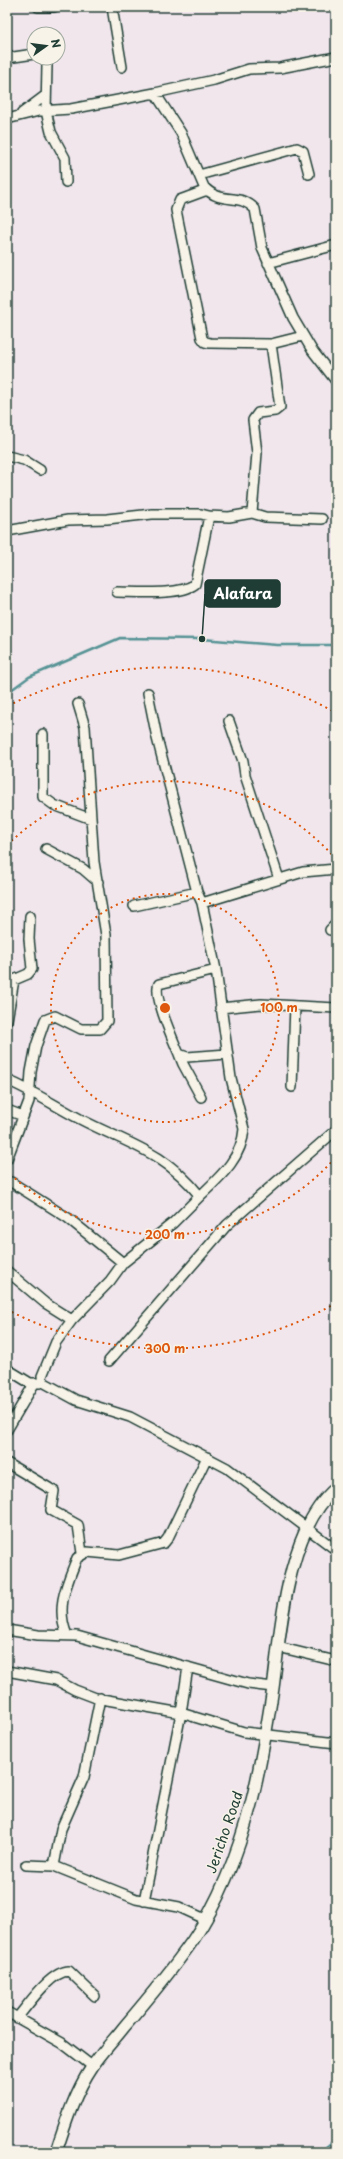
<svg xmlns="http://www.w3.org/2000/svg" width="343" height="2159" viewBox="0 0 343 2159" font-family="'Playpen Sans',sans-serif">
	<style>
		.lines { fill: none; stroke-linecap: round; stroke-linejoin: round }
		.stream { stroke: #579395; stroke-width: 2.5 }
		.minor-casing { stroke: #1f3d34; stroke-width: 12 }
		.tertiary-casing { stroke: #1f3d34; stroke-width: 14 }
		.minor { stroke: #f7f3e8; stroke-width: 9 }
		.tertiary { stroke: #f7f3e8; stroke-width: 11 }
		.ring { fill: none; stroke: #de580e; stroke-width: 2; stroke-dasharray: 2 4 }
		.labels { text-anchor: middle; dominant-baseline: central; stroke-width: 3; stroke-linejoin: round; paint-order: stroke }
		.street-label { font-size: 14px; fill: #1f3d34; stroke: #f7f3e8 }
		.centre { fill: #de580e; stroke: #f7f3e8; stroke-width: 2 }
		.ring-label { font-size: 12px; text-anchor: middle; font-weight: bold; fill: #de580e; stroke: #f7f3e8; stroke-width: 3; stroke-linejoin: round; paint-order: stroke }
		.leader { fill: none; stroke: #1f3d34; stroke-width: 1.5 }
		.callout-dot { fill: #1f3d34; stroke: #f7f3e8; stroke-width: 1.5 }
		.callout { fill: #1f3d34; stroke: #1f3d34; stroke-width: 1.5 }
		.callout-label { font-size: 15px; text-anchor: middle; font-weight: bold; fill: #fff }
	</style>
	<rect width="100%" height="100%" fill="#f1e6ec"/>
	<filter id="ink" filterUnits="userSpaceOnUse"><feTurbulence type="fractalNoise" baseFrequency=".025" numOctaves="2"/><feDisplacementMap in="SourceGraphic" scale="8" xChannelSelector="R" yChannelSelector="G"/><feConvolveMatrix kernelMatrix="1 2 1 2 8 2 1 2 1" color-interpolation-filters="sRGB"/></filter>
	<g filter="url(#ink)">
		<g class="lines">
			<path class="stream" d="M7,693L29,677L120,638L202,639L277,645H336
				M320,2152L336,2139"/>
			<g class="minor-casing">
				<path id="minor" d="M38,7H54
					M112,7L122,67
					M7,58L34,54
					M46,58L47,65L46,111L51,132L65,158L66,182
					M155,93L181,133L204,187C222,206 239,192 255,209L262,248L293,318L312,350L336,381
					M22,113L46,95
					M7,119L39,111L71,109L155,93L214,80L249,69L280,68L336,57
					M199,175L297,148L303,151L309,174
					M207,190L180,200L176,210L202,338L205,342L210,343L271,344
					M268,263L336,245
					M7,456L24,460L40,470
					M252,513L257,453L253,420L258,413L275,411L280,407L271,344L303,336
					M7,531L68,520L107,519L152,514H201L209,516L229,517L252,513L265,517L322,519
					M117,592C136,592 180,596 195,584L209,516
					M148,693L157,738L197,892L202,903L216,970L231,1078L244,1129C242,1158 220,1177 200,1196
					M229,721L243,761L245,775L279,879
					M43,734V797L54,805L91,819
					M46,849L83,869L98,882
					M202,903L303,872L336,869
					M134,906L197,892
					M330,930L336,924
					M216,970L159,984C152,993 174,1042 179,1054L187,1057L227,1054
					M220,1008L261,1004L336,1008
					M7,1020L14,980L28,974L32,969L29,939L30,916
					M179,1054L183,1064L201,1097
					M7,1080C33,1091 55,1106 80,1119C128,1144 164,1151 200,1196L173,1223L123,1263L110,1281L72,1320L56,1342L42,1376L43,1382L76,1400L130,1417L227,1468L336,1550
					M292,1087L295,1006
					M7,1110L23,1116
					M7,1159L29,1101L31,1072L36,1046L45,1020L55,1016L81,1029H100L107,1021L106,935L94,862L85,727L78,704
					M7,1182H11L68,1218L123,1263
					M7,1271L45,1303L72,1320
					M109,1361L227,1225L336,1130
					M7,1369L30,1383H40
					M7,1430L34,1384
					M7,1463L54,1491L51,1510L78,1525L82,1553
					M7,1630L38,1635L77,1636L248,1684L273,1687
					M67,1635C55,1607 67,1584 77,1558L87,1552L119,1555L164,1543L168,1538L207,1457
					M278,1647L336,1661
					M7,1671L56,1680L75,1690L96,1698L181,1713L244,1732L336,1743
					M26,1865L54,1866L136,1899L179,1907L205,1919
					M54,1866L61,1829L84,1777L100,1698
					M144,1901L181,1713L188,1667
					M7,2012L62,2043L92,2066
					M17,2018C28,2005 51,1971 69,1971L95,1996"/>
			</g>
			<g class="tertiary-casing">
				<path id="tertiary" d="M56,2152C65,2124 75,2092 92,2067C101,2053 114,2040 124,2027C148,1999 172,1970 193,1940C220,1900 239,1850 251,1804C261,1766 267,1727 273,1688C281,1627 287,1530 336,1488"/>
			</g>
			<use href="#minor" class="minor"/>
			<use href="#tertiary" class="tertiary"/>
		</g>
	</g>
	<g class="ring">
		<circle cx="165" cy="1008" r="114"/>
		<path d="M335 1158A227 227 0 0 1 7 1171M7 845A227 227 0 0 1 335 858"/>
		<path d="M336 1303A341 341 0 0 1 8 1310M8 706A341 341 0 0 1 336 713"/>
	</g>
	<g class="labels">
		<g class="street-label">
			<text transform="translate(224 1832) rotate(-71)">Jericho Road</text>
		</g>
	</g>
	<circle cx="165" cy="1008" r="6" class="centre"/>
	<g class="ring-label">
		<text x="279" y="1012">100 m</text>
		<text x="165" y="1239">200 m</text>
		<text x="165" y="1353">300 m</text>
	</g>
	<path class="leader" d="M202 639L205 594"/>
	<circle class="callout-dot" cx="202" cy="639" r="4"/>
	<rect class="callout" x="205" y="580" width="75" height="27" rx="4"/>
	<g class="callout-label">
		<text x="243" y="599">Alafara</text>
	</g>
	<rect width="343" height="2159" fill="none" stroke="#f7f3e8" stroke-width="24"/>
	<rect x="12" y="12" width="319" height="2135" fill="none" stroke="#1f3d34" stroke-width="1.5" filter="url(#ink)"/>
	<g transform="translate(46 46) rotate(76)"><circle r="19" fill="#f7f3e8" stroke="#a1aaa0"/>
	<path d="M0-3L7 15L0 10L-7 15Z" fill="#1f3d34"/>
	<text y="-6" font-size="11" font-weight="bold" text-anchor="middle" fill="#1f3d34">N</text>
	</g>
</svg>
